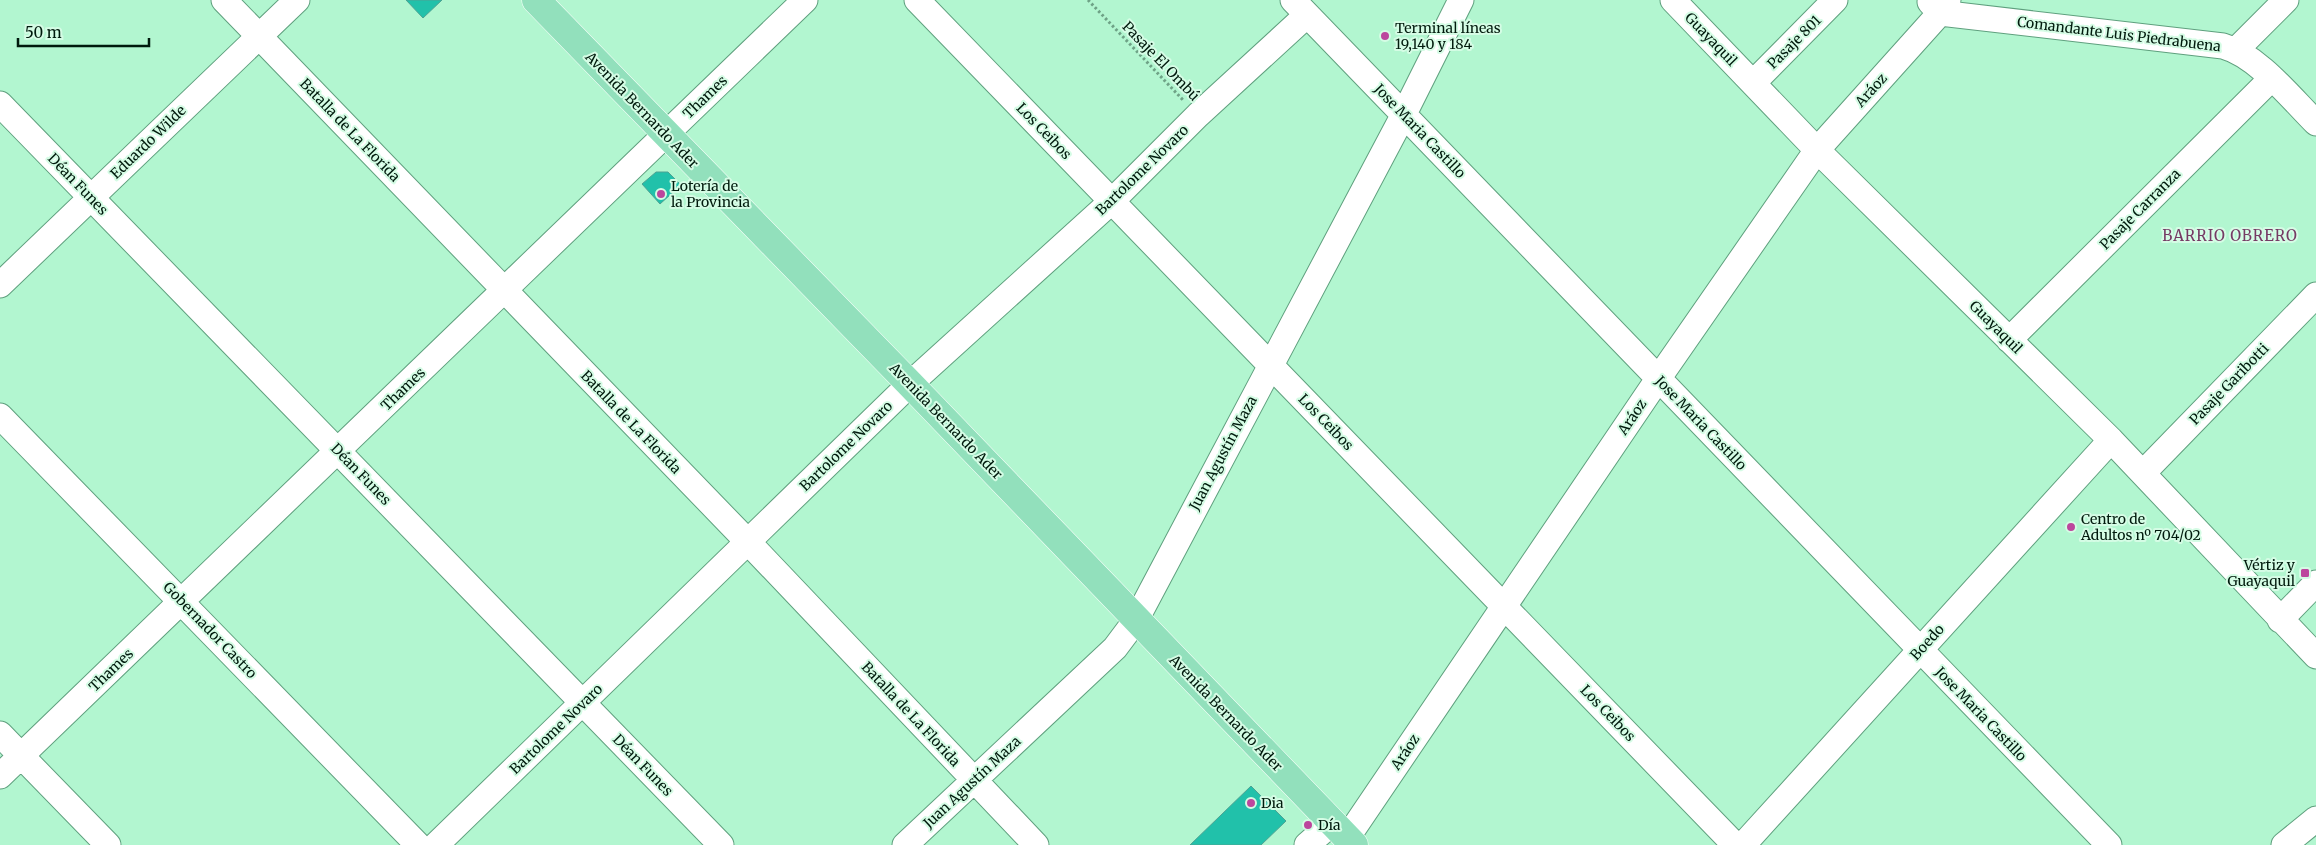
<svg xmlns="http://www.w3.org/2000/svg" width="2316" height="845" viewBox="0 0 2316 845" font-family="Merriweather,serif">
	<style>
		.building { fill: #21c1aa; stroke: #4ea293 }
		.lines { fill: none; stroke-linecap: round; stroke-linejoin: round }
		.minor-casing { stroke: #5fa07e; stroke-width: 27 }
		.major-casing { stroke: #fff; stroke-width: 29 }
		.path { stroke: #6ea286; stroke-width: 3; stroke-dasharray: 2.5 2.5; stroke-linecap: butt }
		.minor { stroke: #fff; stroke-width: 25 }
		.major { stroke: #92e0bc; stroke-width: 28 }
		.poi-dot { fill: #bc469d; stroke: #d5fce5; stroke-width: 2 }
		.labels { text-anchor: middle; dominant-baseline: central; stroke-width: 4; stroke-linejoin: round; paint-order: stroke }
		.poi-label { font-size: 14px; fill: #001a0d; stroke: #d5fce5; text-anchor: start }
		.street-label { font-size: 14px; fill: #001a0d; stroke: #d5fce5 }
		.neighbourhood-label { font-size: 15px; letter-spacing: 1px; fill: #753a64; stroke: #d5fce5 }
	</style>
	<rect width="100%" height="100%" fill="#b2f6d0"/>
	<path class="building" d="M406,0H442L423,18Z
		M656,172H668L681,185L660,204L642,184Z
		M1251,786L1286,821L1261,845H1190Z"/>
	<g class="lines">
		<g class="minor-casing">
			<path id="minor" d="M224,0L748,542L1036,845
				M917,0L1735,845
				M1293,0L2109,845
				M1673,0L1817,150L2111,440L2316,656
				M1930,2L1940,13L2223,46C2258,56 2290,97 2316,123
				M2237,49L2286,0
				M1753,83L1835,0
				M0,104L721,845
				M0,285L297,0
				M2009,340L2271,79
				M0,416L418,845
				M2143,473L2316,295
				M2280,620L2316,583
				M0,734L108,845
				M0,776L805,0
				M1347,838L1658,379L1817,150L1940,13L1948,0
				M436,845L910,384L1112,201L1198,115L1307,15
				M905,845L1115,648L1136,620L1404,114L1461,0
				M1307,845L1332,823
				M1743,845L2111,440
				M2284,845L2316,819"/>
		</g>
		<g class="major-casing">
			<path id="major" d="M536,0L910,384L1354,845"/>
		</g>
		<path class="path" d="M1088,0L1184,101"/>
		<use href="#minor" class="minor"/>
		<use href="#major" class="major"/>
	</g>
	<g class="poi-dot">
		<circle cx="1385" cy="36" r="5"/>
		<circle cx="661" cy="194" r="5"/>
		<circle cx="2071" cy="527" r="5"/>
		<rect x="2300" y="568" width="10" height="10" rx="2.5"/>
		<circle cx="1251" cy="803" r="5"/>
		<circle cx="1308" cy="825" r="5"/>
	</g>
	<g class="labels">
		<g class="poi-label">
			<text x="1395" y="28">Terminal líneas<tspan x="1395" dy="16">19,140 y 184</tspan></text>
			<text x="671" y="186">Lotería de<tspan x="671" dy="16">la Provincia</tspan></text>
			<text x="2081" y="519">Centro de<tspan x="2081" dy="16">Adultos nº 704/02</tspan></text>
			<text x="2295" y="565" text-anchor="end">Vértiz y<tspan x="2295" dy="16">Guayaquil</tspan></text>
			<text x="1261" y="803">Dia</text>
			<text x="1318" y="825">Día</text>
		</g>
		<g class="street-label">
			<text transform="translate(2119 34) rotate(7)">Comandante Luis Piedrabuena</text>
			<text transform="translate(1711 39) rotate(46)">Guayaquil</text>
			<text transform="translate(1794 42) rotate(-45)">Pasaje 801</text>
			<text transform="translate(1161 61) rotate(46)">Pasaje El Ombú</text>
			<text transform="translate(1871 90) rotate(-48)">Aráoz</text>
			<text transform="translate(705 97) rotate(-44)">Thames</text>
			<text transform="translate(642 110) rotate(46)">Avenida Bernardo Ader</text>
			<text transform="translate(350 130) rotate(46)">Batalla de La Florida</text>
			<text transform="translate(1044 131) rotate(46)">Los Ceibos</text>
			<text transform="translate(1420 131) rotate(46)">Jose Maria Castillo</text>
			<text transform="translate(148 142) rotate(-44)">Eduardo Wilde</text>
			<text transform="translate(1142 170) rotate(-44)">Bartolome Novaro</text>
			<text transform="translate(78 184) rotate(46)">Déan Funes</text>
			<text transform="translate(2140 209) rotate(-45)">Pasaje Carranza</text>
			<text transform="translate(1996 327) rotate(45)">Guayaquil</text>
			<text transform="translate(2229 384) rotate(-46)">Pasaje Garibotti</text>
			<text transform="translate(403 389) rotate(-44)">Thames</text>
			<text transform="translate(1632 417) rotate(-56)">Aráoz</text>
			<text transform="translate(946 421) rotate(46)">Avenida Bernardo Ader</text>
			<text transform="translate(631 422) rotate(46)">Batalla de La Florida</text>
			<text transform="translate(1326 422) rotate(46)">Los Ceibos</text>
			<text transform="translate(1701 423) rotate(46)">Jose Maria Castillo</text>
			<text transform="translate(846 446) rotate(-44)">Bartolome Novaro</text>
			<text transform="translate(1223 453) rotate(-62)">Juan Agustín Maza</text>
			<text transform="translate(361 474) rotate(46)">Déan Funes</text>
			<text transform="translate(210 630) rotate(46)">Gobernador Castro</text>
			<text transform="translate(1927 642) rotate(-48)">Boedo</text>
			<text transform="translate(111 670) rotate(-44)">Thames</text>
			<text transform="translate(1226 713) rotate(46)">Avenida Bernardo Ader</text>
			<text transform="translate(1608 713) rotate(46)">Los Ceibos</text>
			<text transform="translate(911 714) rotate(47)">Batalla de La Florida</text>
			<text transform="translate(1981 714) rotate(46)">Jose Maria Castillo</text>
			<text transform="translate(556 729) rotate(-44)">Bartolome Novaro</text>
			<text transform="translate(1405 752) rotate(-56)">Aráoz</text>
			<text transform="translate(643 765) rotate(46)">Déan Funes</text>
			<text transform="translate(972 782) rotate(-43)">Juan Agustín Maza</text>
		</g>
		<g class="neighbourhood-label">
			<text x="2230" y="235">BARRIO OBRERO</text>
		</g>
	</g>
	<path d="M18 38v8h131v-8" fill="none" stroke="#001a0d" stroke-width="2.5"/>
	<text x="25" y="38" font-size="15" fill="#001a0d" stroke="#d5fce5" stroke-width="4" paint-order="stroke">50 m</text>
</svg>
